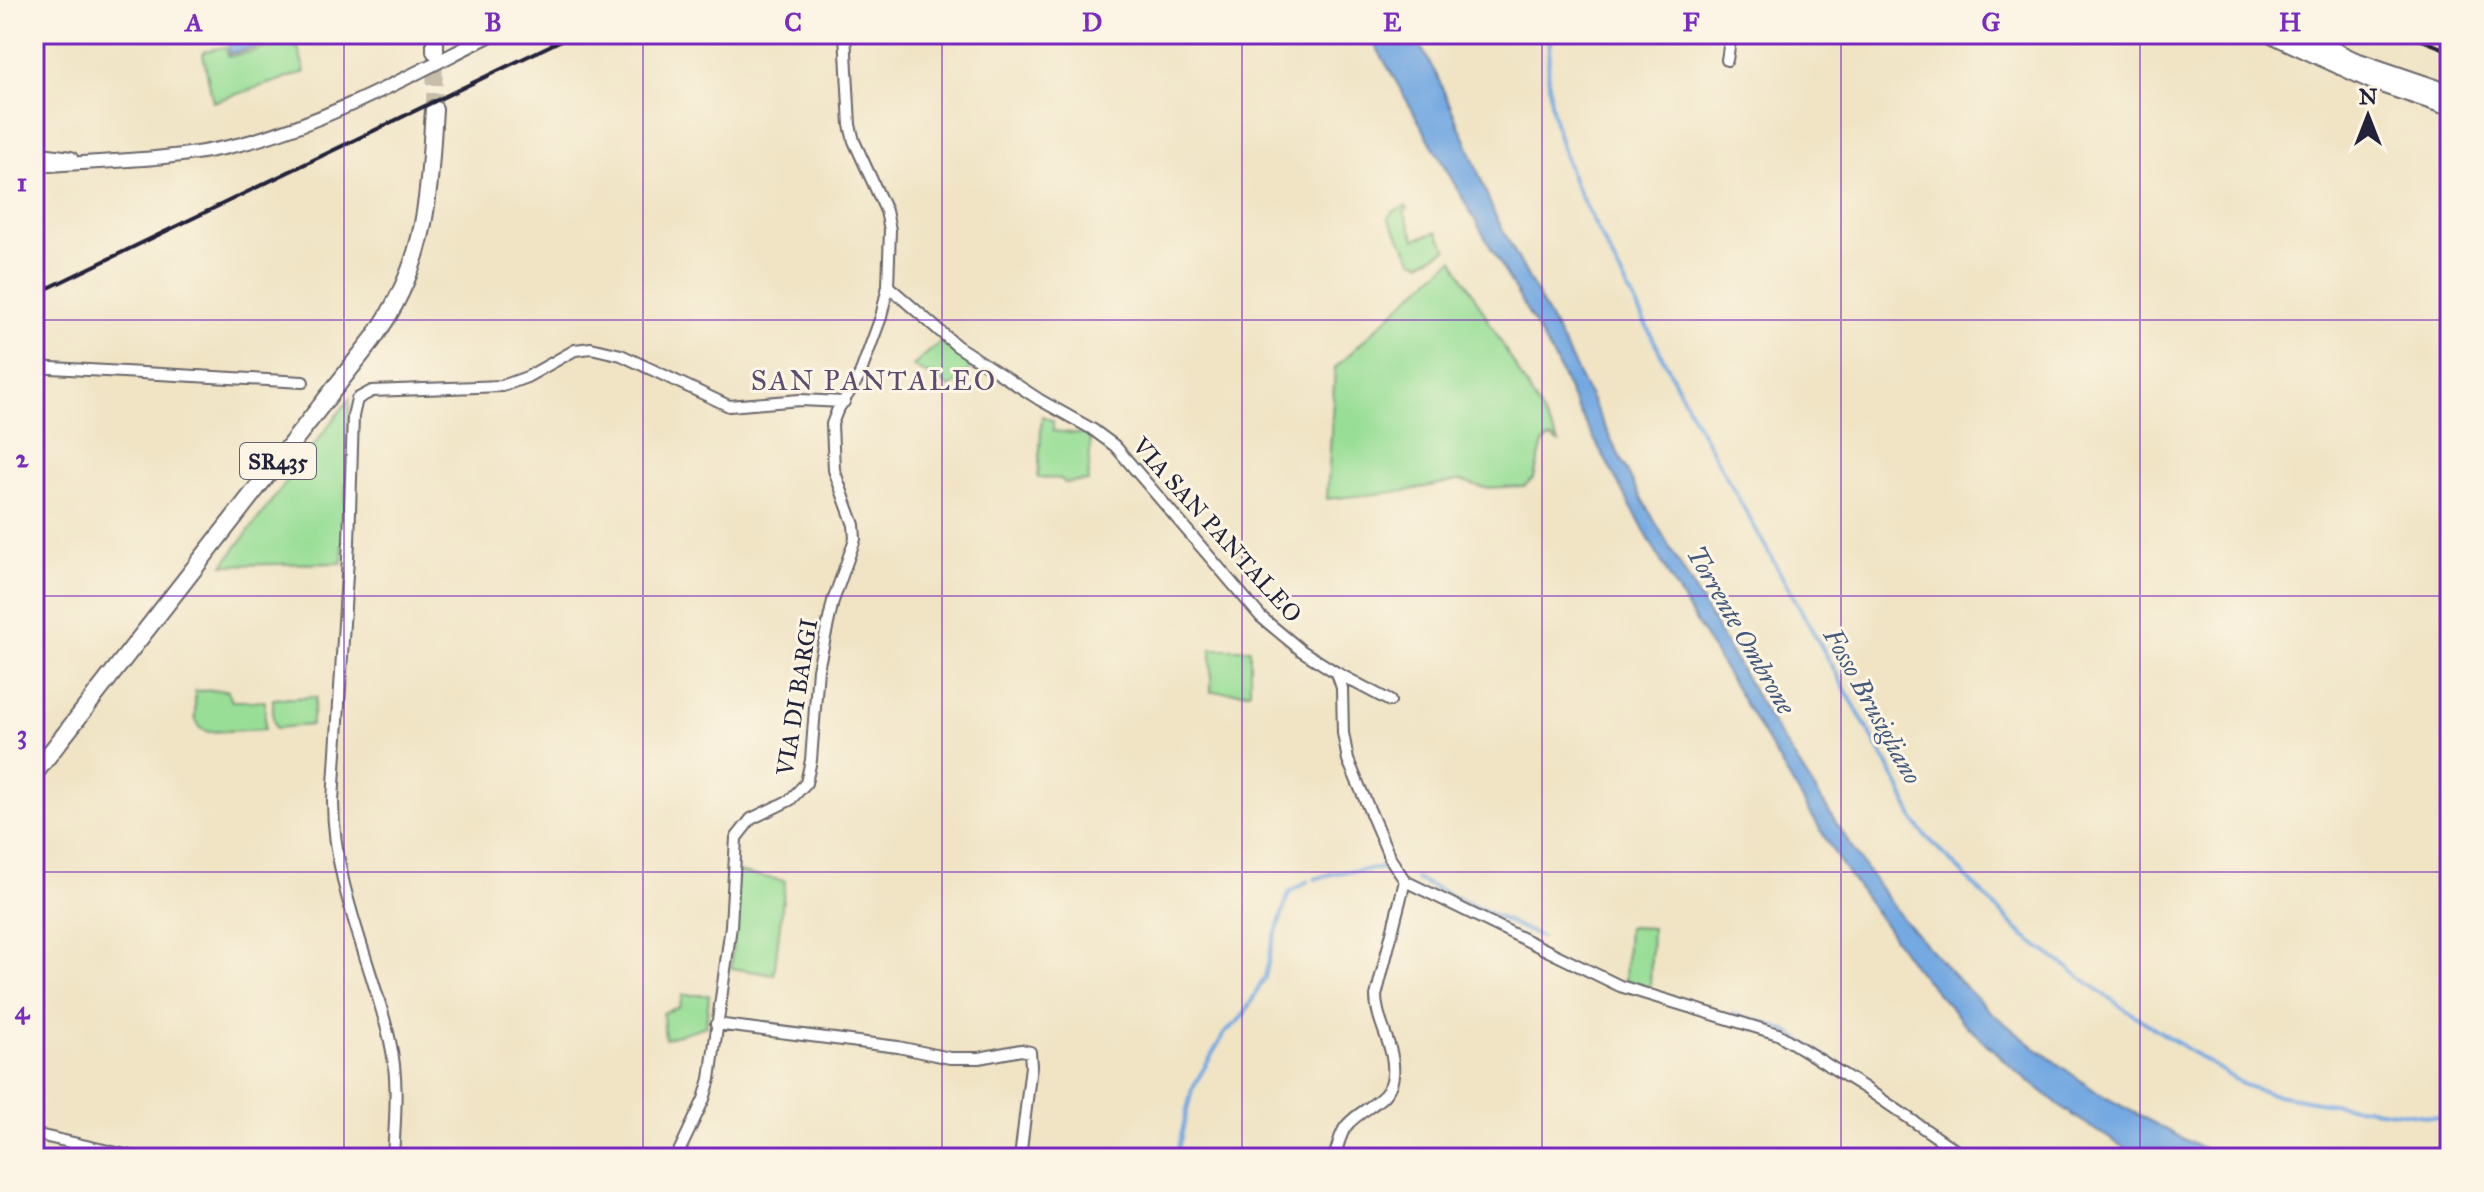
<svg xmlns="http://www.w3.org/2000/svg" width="2484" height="1192" viewBox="0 0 2484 1192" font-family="'IM FELL Great Primer',serif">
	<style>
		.green { fill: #98de96; stroke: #5d8068; stroke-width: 2 }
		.water { fill: #74a9e1; stroke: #4b668e; stroke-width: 2 }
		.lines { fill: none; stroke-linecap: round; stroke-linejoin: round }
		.stream { stroke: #74a9e1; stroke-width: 4 }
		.primary-tunnel { stroke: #c7bda9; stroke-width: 16; stroke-dasharray: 16 8; stroke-linecap: butt }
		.minor-casing { stroke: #6a666b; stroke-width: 14 }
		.tertiary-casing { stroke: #6a666b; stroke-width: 16 }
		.primary-casing { stroke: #6a666b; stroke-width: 20 }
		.trunk-casing { stroke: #6a666b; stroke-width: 20 }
		.minor { stroke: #fff; stroke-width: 10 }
		.tertiary { stroke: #fff; stroke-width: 12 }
		.primary { stroke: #fff; stroke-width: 16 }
		.trunk { stroke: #fff; stroke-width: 16 }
		.rail { stroke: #22223b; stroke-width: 4 }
		.grid { fill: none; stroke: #7b2cbf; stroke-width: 2; stroke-opacity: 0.55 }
		.labels { text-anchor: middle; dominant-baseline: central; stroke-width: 6; stroke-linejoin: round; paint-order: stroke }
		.shield { fill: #fcf5e5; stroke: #63616e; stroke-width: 2 }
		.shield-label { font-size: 22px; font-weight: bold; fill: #22223b }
		.street-label { font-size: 24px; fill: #22223b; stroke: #fcf5e5 }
		.water-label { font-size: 26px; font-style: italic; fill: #43587d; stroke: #fcf5e5 }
		.quarter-label { font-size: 28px; letter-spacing: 2px; fill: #5e4c70; stroke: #fcf5e5 }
		.neatline { fill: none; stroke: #7b2cbf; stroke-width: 3 }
		.grid-label { font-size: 26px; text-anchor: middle; font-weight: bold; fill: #7b2cbf }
	</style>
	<rect width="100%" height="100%" fill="#fcf5e5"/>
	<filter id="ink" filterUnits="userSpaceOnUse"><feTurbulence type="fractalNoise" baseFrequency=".0125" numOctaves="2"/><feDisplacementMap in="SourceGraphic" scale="16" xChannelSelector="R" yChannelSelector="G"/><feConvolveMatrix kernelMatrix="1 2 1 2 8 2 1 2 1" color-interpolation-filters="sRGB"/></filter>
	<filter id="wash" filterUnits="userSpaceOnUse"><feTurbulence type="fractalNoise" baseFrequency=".006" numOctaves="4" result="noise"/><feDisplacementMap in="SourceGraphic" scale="32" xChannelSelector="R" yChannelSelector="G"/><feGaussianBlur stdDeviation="1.8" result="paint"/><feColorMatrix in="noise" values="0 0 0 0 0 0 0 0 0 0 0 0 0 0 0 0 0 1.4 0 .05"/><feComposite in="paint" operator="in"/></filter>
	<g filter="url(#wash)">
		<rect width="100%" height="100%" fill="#f0e4c5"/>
		<path class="green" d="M273,34H294L305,72L213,102L203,54L205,51L225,47L228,57L275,46Z
			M1406,206L1408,209L1404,212L1415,239L1437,232L1447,249L1421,263L1413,260L1388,218L1392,212Z
			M1453,259L1559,442L1550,438L1543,443L1534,478L1524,486L1484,488L1460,480L1405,491L1327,499L1335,368L1407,299Z
			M940,342L975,364L951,388L913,366Z
			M350,398L342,563L223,565Z
			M1042,416L1053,421V431L1091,435L1088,481L1065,483L1061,479L1038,478Z
			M1211,649H1250V692H1211Z
			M227,690L232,701H265V729L209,732L200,728L195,718V691Z
			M316,697L311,725L276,728L273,720V699Z
			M737,872L785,881L774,975L731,968Z
			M1628,927L1652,928L1650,988L1625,980Z
			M683,995H709L706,1026L665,1039L663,1013L679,1007Z"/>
		<path class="water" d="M227,34H270L273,43L229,54Z
			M1369,34H1414L1436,74L1466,141L1494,213L1564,345L1635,487L1770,720L1866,869L1903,919L1961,983L1991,1012L2033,1046L2101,1095L2195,1145L2231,1158H2141L2072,1115L2016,1071L1966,1025L1915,968L1839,861L1675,587L1574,402L1556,362Z"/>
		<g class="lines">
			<path class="stream" d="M1551,34C1542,87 1556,135 1575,185L1694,419L1896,780L1915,822L1922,832L2025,937L2129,1012L2244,1085L2271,1094L2324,1103L2450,1119
				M1315,879L1334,873L1385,868
				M1416,879L1541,937
				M1733,1014L1769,1024L1788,1032L1857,1077
				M1176,1158L1192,1089L1224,1034L1243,1016L1265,977L1272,945L1289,893L1308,881"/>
		</g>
	</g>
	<g filter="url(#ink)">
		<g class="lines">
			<path class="primary-tunnel" d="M434,109L435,51"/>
			<g class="minor-casing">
				<path id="minor" d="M1727,60L1731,34
					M888,286L957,346L1040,400L1092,429L1115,446L1261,617L1302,651L1337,673L1342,688L1343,733L1348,760L1390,858L1405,881L1620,986L1778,1034L1865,1088L1967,1158
					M34,367L303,382
					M1337,673L1390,701
					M716,1024L898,1047L950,1058H979L1021,1050L1030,1052L1031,1066L1020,1158
					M34,1134L139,1158
					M393,1158C395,1119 399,1080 390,1041C371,961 333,884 333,801L349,542L353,416L357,399L372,391L502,386L527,377L575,350L591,348L621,355L729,406L800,400L844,402
					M676,1158L704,1099L710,1079L731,926L736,838L751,819L790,800L806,783L811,760L818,669L833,601L855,539L854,525L834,470L832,424L837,411L859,377L881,317L888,286L890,230L886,211L854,141L850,125L845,34
					M1334,1158C1338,1147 1340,1132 1348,1124C1363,1107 1391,1101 1393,1075C1396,1047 1376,1023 1376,996L1405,881"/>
			</g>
			<g class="tertiary-casing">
				<path id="tertiary" d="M34,153L71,158
					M34,166C102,161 174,161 241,144C330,121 411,75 493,34"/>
			</g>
			<g class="primary-casing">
				<path id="primary" d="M435,51V34
					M34,774L373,339C428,261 428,201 434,109"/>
			</g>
			<g class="trunk-casing">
				<path id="trunk" d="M2271,34L2375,82L2450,107
					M2299,34L2353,60L2450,93"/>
			</g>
			<use href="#minor" class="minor"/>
			<use href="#tertiary" class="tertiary"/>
			<use href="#primary" class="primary"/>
			<use href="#trunk" class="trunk"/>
			<path class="rail" d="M2406,34L2450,51
				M34,295L574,34"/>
		</g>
	</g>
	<path class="grid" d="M344,34V1158M643,34V1158M942,34V1158M1242,34V1158M1542,34V1158M1841,34V1158M2140,34V1158M34,320H2450M34,596H2450M34,872H2450"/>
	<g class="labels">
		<rect class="shield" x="240" y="443" width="76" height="36" rx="6"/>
		<g class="shield-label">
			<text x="278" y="461">SR435</text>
		</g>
		<g class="street-label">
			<text transform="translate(1217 530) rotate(48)">VIA SAN PANTALEO</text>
			<text transform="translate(797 697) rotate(-81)">VIA DI BARGI</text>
		</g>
		<g class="water-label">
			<text transform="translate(1741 630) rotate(60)">Torrente Ombrone</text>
			<text transform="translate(1873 706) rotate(61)">Fosso Brusigliano</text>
		</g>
		<g class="quarter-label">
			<text x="874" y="380">SAN PANTALEO</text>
		</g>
	</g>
	<rect width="2484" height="1192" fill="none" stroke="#fcf5e5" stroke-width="88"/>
	<g transform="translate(2368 116)" stroke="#fcf5e5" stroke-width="6" paint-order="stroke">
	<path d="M0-6L14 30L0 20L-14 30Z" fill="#22223b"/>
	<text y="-12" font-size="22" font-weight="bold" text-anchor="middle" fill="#22223b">N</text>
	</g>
	<rect x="44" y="44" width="2396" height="1104" class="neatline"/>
	<g class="grid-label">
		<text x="194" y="31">A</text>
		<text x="493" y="31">B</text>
		<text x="793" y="31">C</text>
		<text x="1092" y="31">D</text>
		<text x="1392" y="31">E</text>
		<text x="1691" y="31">F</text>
		<text x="1991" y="31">G</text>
		<text x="2290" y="31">H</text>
		<text x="22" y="191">1</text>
		<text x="22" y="467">2</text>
		<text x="22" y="743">3</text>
		<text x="22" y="1019">4</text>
	</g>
</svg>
